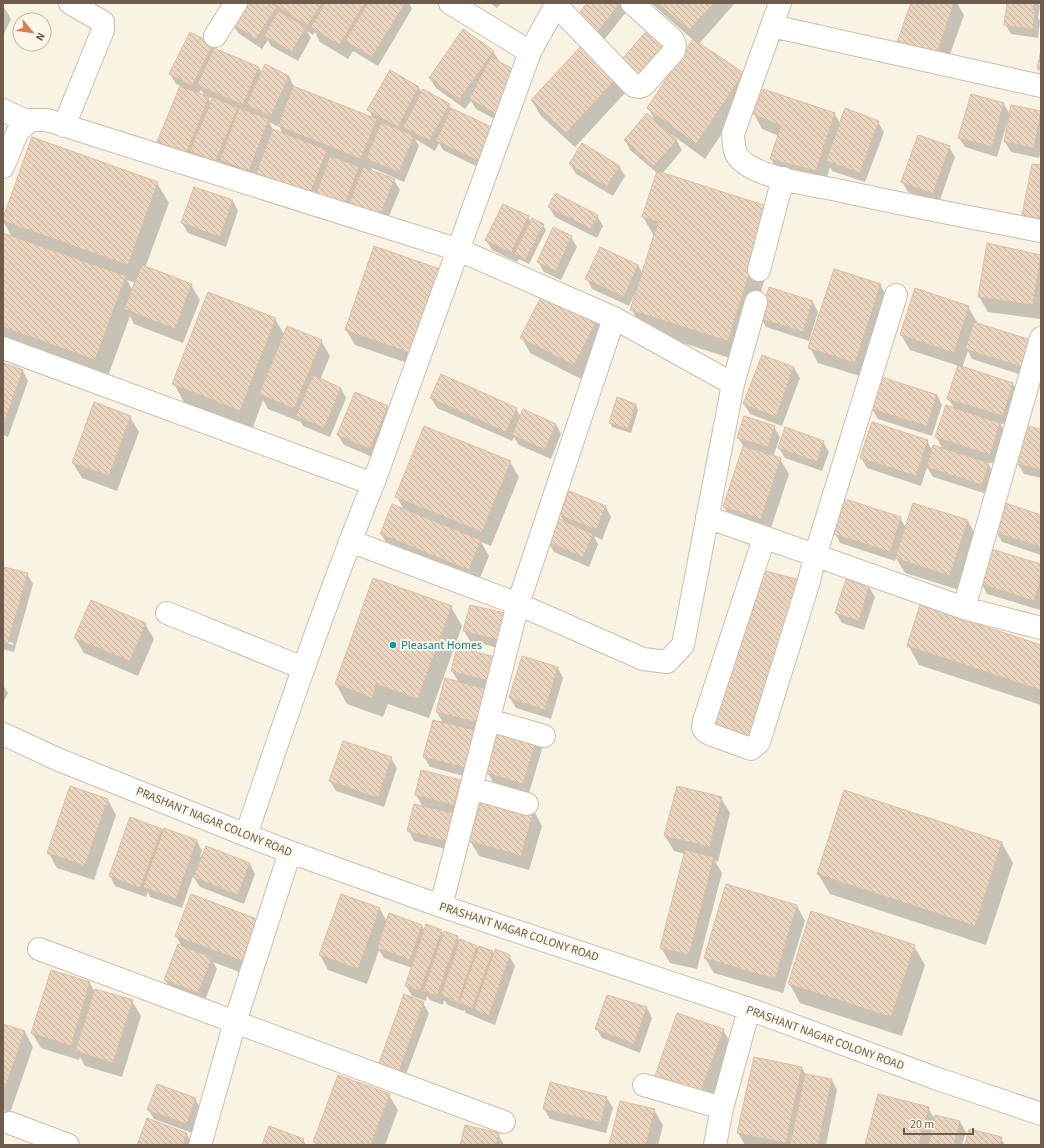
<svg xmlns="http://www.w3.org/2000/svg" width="1044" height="1148" viewBox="0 0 1044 1148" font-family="'Source Sans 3',sans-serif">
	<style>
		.shadow { fill: #0003; fill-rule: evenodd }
		.building { fill: url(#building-back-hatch); stroke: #ddbda1 }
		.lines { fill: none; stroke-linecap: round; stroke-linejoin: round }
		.minor-casing { stroke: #ccbeaf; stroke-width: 24 }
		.minor { stroke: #fff; stroke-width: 22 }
		.culture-dot { fill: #0f9aa8; stroke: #fdf7ea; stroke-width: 1.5 }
		.labels { text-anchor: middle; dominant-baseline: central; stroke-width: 4; stroke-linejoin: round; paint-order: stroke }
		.culture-label { font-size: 12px; fill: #0d838f; stroke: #fdf7ea; text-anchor: start }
		.street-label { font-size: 12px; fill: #6f5c4c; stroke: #fdf7ea }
	</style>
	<defs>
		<pattern id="building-back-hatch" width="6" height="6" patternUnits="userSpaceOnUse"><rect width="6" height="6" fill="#ecd5be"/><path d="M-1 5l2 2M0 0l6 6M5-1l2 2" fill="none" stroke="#c3b09d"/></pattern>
	</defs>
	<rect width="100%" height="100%" fill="#f9f3e4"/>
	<path class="shadow" d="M245,3H409L412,9L378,66L353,51L348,59L320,42L315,32L313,35L307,31L311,38L298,61L271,46L268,40L262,49L238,33L232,23Z
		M490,3H501L497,8Z
		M588,3H622L627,11L600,45Z
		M651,3H735L699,44L743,73L752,88L705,159L671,134L670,135L677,141L682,150L662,174L781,228L739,361L643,330L632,310L636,291L629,306L592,289L587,279L638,265L643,274L654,236L643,217L657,173L630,150L625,140L656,122L648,108L693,40Z
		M912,3H957L964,15L943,74Z
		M1008,3H1038L1040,6L1038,18L1040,21L1038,38L1011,34L1005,24Z
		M3,5L11,19L3,36Z
		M212,45L215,49L259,68L262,73L289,76L294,87L373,118L369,110L419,88L422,93L449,105L486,171L443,150L439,143L435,151L415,139L419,146L404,182L372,168L371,171L394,180L400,190L383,230L266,188L257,173L254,181L164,152L158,142L181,86L176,84L170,74ZM201,90L205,96L198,94ZM208,97L213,99L211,103ZM269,122L277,126L278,124L283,134L274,131Z
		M583,45L626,92L575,147L541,116L532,101Z
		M493,51L499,61L502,123L476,109L471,101L465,109L436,88L430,78Z
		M763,90L834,113L840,123L878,122L884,132L865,182L832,171L830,167L824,186L780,174L771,159L779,136L762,129L754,114Z
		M972,95L1004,104L1010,115L1040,112L1041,157L1040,155L1039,158L1011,152L1005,142L1009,121L1008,120L997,157L965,147L959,138Z
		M949,147L955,157L939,203L908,192L902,182Z
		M570,164L619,166L625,176L613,196L576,174Z
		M1041,166V227L1029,225L1023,215Z
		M157,183L169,203L145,268L191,285L200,300L183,343L134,324L130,316L107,379L3,342V234L12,237L3,221ZM127,280L136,283L133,291Z
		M195,188L233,201L238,211L226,247L188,233L182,223Z
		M549,207L597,216L603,226L597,238L555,217Z
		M528,217L531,222L543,225L546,230L529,264L519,259L517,262L492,250L486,240Z
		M571,237L577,247L561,280L544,272L538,262Z
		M375,247L419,367L355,345L346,330Z
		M1041,256V319L988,312L979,297Z
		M880,285L889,300L863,377L818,363L810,348Z
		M813,302L818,312L809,341L766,327L760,317Z
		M968,307L977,322L976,324L1030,341L1028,377L972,359L968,351L962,368L1013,384L1018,394L1008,426L1000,423L1006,434L996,464L987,462L994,473L987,494L933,477L927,467L921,486L867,468L861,458L927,441L932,450L943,449L936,437L955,409L948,399L959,366L910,350L901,335Z
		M275,319L284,334L321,341L330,356L320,380L341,388L346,398L330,437L303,426L301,422L268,409L263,400L252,430L185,404L174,384Z
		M597,321L605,336L583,380L530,353L522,338Z
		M763,356L794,368L800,378L782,426L750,414L744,404Z
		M3,364L23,371L28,381L8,437L3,435Z
		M937,395L942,405L932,436L878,419L872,409Z
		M431,398L516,409L521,417L556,424L561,434L551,459L519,445L514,437L512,441L437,408Z
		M636,405L638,410L631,433L612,427L610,423Z
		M387,407L393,417L375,458L344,445L338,435Z
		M130,417L139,432L117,491L82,478L73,463Z
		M774,427L780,437L773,457L780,459L789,474L769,534L733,522L724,507L744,447L738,438Z
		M1041,430V478L1024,474L1018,464Z
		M823,442L829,452L822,471L785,458L779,448Z
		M510,462L519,477L491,546L481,542L489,556L477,585L390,549L381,534L404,510L397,497Z
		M606,507L611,517L602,540L594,536L598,544L589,567L554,552L548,542L564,522L560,515Z
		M1041,516V555L1002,542L997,533Z
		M900,518L906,528L968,521L976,536L959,590L905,573L896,558L895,561L840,543L835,533Z
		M1041,565V606L1040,610L987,594L982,584Z
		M27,574L33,584L14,652L3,649V642L13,645V643L3,640V575Z
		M869,587L875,597L864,630L842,623L836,613Z
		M451,607L462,626L429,718L388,704L383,717L347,704L336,684Z
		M504,614L503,649L470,641L464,631Z
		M145,624L154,639L138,676L84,653L75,638Z
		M908,645L1041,646V705L919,665Z
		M458,649L498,691L485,688L492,700L475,779L430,767L424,757L434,721L443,723L437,712L445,679L459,683L452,671Z
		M523,657L558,668L563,678L551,719L516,708L510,698Z
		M3,685L8,693L3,703Z
		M501,725L543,746L529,793L493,782L487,772Z
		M391,758L397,768L384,807L336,791L330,781Z
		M460,781L466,791L454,851L414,841L409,831L423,807L416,795Z
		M71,788L108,800L116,815L94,880L57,868L48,852Z
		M845,792L1002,843L1013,863L986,945L830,894L818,874Z
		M721,798L730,813L718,862L715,861L722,873L697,969L670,963L661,948L685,854L674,851L665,836Z
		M534,811L542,826L529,870L479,856L470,841Z
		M131,818L161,830L164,833L197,841L202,851L200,857H202L250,864L255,874L244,904L200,887L193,876L182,908L150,897L148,892L146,897L115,886L110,876Z
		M797,906L805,921L783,993L714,973L705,958Z
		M380,909L387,922L422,926L425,931L441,930L444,935L457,937L460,942L477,946L479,950L492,951L494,955L509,956L515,966L495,1025L466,1013L464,1009L463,1011L448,1005L444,1000L443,1005L430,1000L427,996L426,1001L412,996L406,986L412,968L384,958L379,950L367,984L328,970L320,955ZM449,997L463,1002L462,1004L449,999Z
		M257,920L250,976L213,962L217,969L204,1003L171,990L165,980L182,947L176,936Z
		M914,946L925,965L902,1036L800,1003L789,983Z
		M90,983L95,993L132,1001L141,1016L122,1077L85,1066L80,1057L79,1060L41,1048L32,1033Z
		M404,996L423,1003L429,1013L404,1080L385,1073L380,1063Z
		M647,1008L652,1018L640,1053L602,1038L596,1028Z
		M3,1025L25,1032L33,1047L10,1113L3,1111Z
		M723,1030L732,1045L709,1106L664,1091L656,1076Z
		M755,1058L802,1068L806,1075L832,1080L837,1090L826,1145H745L738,1133Z
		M551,1084L607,1098L613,1108L606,1133L550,1119L544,1109Z
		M389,1095L398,1110L385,1145H316L314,1141Z
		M195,1099L201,1109L192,1133L154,1119L148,1109Z
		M928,1108L935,1120L960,1122L966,1132L962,1145H866Z
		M654,1110L663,1125L658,1145H610Z
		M187,1134L192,1145H138Z
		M498,1134L504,1145H461Z
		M1001,1138L1005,1145H966Z
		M303,1140L306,1145H263Z"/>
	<path class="building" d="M243,3H270L277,7L256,39L231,23Z
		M273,3H322L307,26Z
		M325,3H365L339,45L311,27Z
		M368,3H405L372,57L345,41Z
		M587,3H620L594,36L575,19Z
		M658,3H714L689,30Z
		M911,3H954L935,59L895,48Z
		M1007,3H1034L1033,10H1035L1033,29L1004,25Z
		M278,11L306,27L292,52L264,36Z
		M649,28L670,45L638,82L618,64Z
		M463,29L494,51L459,100L429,78Z
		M190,32L213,44L192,86L169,74Z
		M693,39L744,73L696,144L647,108Z
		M583,44L618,77L566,133L531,100Z
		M214,48L259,67L243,105L197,85Z
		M1041,50V70L1037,69Z
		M491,57L518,72L496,114L469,99Z
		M265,64L289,76L271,116L246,105Z
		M390,70L419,87L398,127L367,110Z
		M180,86L209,97L186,154L157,142Z
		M293,86L377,119L361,159L278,126Z
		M423,89L450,104L429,141L403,127Z
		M763,89L835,113L816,171L770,159L781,126L753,114Z
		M971,94L1004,103L992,147L958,138Z
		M213,97L238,108L215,162L190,151Z
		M1011,105L1041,111L1034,148L1004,142Z
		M239,108L269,119L249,171L220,160Z
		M451,108L496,129L481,162L436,141Z
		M845,108L879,121L860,173L826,161Z
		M647,113L677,140L654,166L624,140Z
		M381,122L414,136L399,172L366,159Z
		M273,129L327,150L310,194L256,173Z
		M918,135L950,146L933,194L901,182Z
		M32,137L158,182L128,265L3,221V218Z
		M582,143L620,166L607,187L569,164Z
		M330,156L359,167L344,207L315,196Z
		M1032,164L1041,165V219L1022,215Z
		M363,167L395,179L378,220L347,208Z
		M657,171L770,207L728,341L630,310L658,222L642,217Z
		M194,187L233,200L220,237L181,223Z
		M555,193L598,215L591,229L548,207Z
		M503,204L529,216L511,253L485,240Z
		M532,218L544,224L526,259L514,254Z
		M553,227L572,236L556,271L537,262Z
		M3,233L126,276L95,360L3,327Z
		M987,243L1041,255L1033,305L978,297Z
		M374,246L440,269L410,353L345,330Z
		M600,247L638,265L624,297L585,279Z
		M142,265L192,284L175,329L124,309Z
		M834,269L881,284L855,363L808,348Z
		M769,287L813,301L803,332L759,318Z
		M915,288L969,306L954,353L900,335Z
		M208,292L276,318L240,411L172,384Z
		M543,293L597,320L574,365L520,338Z
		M974,322L1031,340L1022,367L965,349Z
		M287,326L322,340L294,409L259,394Z
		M762,355L794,367L776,417L743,404Z
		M3,363L23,370L3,426Z
		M958,365L1013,383L1003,416L947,399Z
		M441,374L517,408L506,432L430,398Z
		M313,375L341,388L324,428L296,416Z
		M882,377L937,395L927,426L871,409Z
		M355,392L388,406L370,449L337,435Z
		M617,397L636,404L628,429L609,423Z
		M94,402L131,416L109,476L72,463Z
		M946,405L1000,423L990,455L935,437Z
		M523,409L556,424L545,450L512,435Z
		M744,416L775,426L768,447L737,438Z
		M872,422L928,440L916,476L860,458Z
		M424,426L511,461L482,532L395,497Z
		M1027,426L1041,429V470L1017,464Z
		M785,427L824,441L817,462L778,448Z
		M933,445L989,463L982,485L926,467Z
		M743,446L781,458L761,519L723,507Z
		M569,491L606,506L596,530L559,515Z
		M845,499L901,517L890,552L834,534Z
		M913,503L968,520L950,576L895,558Z
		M1005,503L1041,515V547L996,533Z
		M392,504L481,540L469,570L380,534Z
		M557,518L593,534L583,557L547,542Z
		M991,549L1041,564V578L1034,601L981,584Z
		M4,567L28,573L8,643L3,641V571Z
		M762,570L800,580L750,738L712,727Z
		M373,578L452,606L418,699L376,684L372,698L335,684Z
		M846,579L869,587L859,621L835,613Z
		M91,600L146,623L130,661L74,638Z
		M470,605L505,613L498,640L463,631Z
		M920,605L1041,645V690L907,646Z
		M457,647L499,658L493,682L451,671Z
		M522,656L558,667L545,710L509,698Z
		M445,678L487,689L478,723L436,712Z
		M433,720L479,731L469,769L423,757Z
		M500,724L538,735L523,784L486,773Z
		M343,741L392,757L378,798L329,781Z
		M421,770L461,780L454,805L415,795Z
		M70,786L108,799L85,866L47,853Z
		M677,786L722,797L710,847L664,836Z
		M844,790L1002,842L975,926L817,874Z
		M483,795L534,810L521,856L469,841Z
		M414,804L456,814L448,842L407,831Z
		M130,817L162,829L140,888L109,876Z
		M164,828L197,840L176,899L143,887Z
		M206,846L250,863L238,895L193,877Z
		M685,850L714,857L689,955L660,948Z
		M726,884L797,905L775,979L704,958Z
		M191,894L257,919L242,961L175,936Z
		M341,894L380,908L358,969L319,955Z
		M811,911L915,945L891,1017L788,984Z
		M389,913L422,925L410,960L377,948Z
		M426,924L442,930L420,991L405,986Z
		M444,931L458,936L437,996L423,991Z
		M460,939L477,946L458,1002L441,995Z
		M178,944L212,958L198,993L164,980Z
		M479,946L493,951L472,1008L459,1003Z
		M495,949L510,955L489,1015L474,1010Z
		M51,970L90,982L71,1046L31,1033Z
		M95,989L133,1000L113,1063L75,1051Z
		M404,994L424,1002L399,1071L379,1063Z
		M607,995L647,1007L634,1044L595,1029Z
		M677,1013L724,1029L701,1091L655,1076Z
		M3,1024L25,1031L3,1093Z
		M754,1057L802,1067L786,1143L737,1133Z
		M805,1074L832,1079L818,1145H790Z
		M338,1075L390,1094L371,1145H323L313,1142Z
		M550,1082L607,1097L601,1123L543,1109Z
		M157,1084L196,1098L187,1124L147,1110Z
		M878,1094L929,1107L919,1145H865Z
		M620,1101L655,1109L646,1145H609Z
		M935,1115L960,1121L954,1145H928Z
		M147,1118L187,1133L183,1145H137Z
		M465,1125L499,1133L496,1145H460Z
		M269,1126L304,1139L302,1145H262Z
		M969,1129L1002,1137L1000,1145H965Z"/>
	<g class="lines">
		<g class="minor-casing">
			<path id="minor" d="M450,3L530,52
				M780,3L733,134C734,145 733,154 742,161C760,178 813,185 837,190C905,205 973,218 1041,231
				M556,5L626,78L634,86L639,87L644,85L674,51L675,45L673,40L632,3
				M772,26L1041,86
				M215,36L236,3
				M3,110L28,122
				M64,126L103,30V22L70,3
				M3,167L17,133L30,120H47L459,250L614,318L733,384L683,645L667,662L643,659L518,604L350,541
				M759,270L783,178
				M3,348L373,484
				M733,384L756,302
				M707,517L964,608L1041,628
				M764,538L704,721L703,728L706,732L712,735L751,749L759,742L809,581L815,556L896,295
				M964,608L1041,338
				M167,613L303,668
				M489,720L544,736
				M3,734L57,759L246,835L290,852L441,906L749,1009L935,1078L1041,1114
				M471,788L527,804
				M246,835C286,717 326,600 373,484L530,52L557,3
				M441,906L518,604L614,318
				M39,949L504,1122
				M644,1085L722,1108
				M10,1123L68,1145
				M200,1145L235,1022L290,852
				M715,1145L722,1108L749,1009"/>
		</g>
		<use href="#minor" class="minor"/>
	</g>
	<circle class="culture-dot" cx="393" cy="645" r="4"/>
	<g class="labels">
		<g class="culture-label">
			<text x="401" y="645">Pleasant Homes</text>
		</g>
		<g class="street-label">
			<text transform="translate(214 822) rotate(22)">PRASHANT NAGAR COLONY ROAD</text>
			<text transform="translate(519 932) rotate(18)">PRASHANT NAGAR COLONY ROAD</text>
			<text transform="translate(825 1038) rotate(20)">PRASHANT NAGAR COLONY ROAD</text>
		</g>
	</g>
	<rect width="1044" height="1148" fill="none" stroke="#6f5c4c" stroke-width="8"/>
	<g transform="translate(32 32) rotate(119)"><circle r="19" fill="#fdf7ea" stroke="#c4b9ab"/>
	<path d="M0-3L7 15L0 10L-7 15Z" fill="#d77f55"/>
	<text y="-6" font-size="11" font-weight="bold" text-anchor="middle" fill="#6f5c4c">N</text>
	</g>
	<path d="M904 1128v6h69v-6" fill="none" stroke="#6f5c4c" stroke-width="2"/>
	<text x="910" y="1128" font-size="12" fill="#6f5c4c" stroke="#fdf7ea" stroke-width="3" paint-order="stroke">20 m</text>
</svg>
